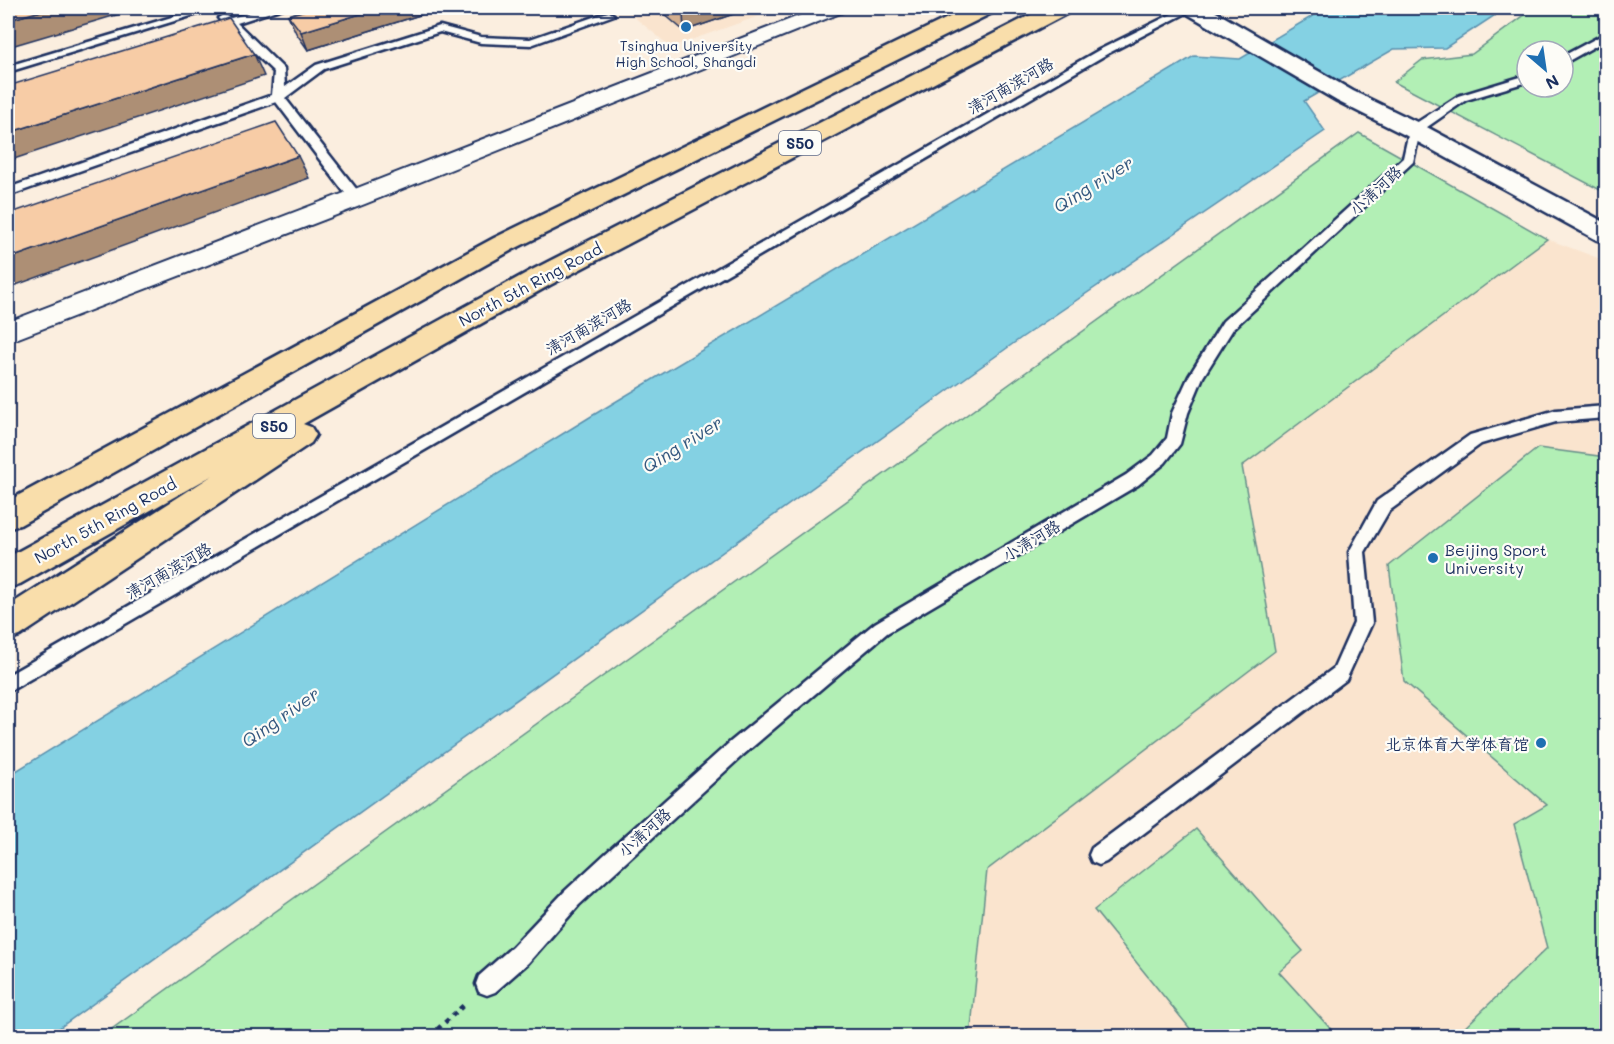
<svg xmlns="http://www.w3.org/2000/svg" width="1614" height="1044" viewBox="0 0 1614 1044" font-family="Mali,'LXGW WenKai TC',sans-serif">
	<style>
		.built { fill: #fae4ce }
		.green { fill: #b2efb5; stroke: #668f8a; stroke-width: 1.5; fill-rule: evenodd }
		.water { fill: #84d1e3; stroke: #5a90ae; stroke-width: 1.5 }
		.lines { fill: none; stroke-linecap: round; stroke-linejoin: round }
		.lane-casing { stroke: #1b2f5e; stroke-width: 5 }
		.street-casing { stroke: #1b2f5e; stroke-width: 4 }
		.secondary-casing { stroke: #1b2f5e; stroke-width: 5 }
		.highway-casing { stroke: #1b2f5e; stroke-width: 5 }
		.path { stroke: #1b2f5e; stroke-width: 4.5; stroke-dasharray: 5 5; stroke-linecap: butt }
		.lane { fill: #fdfcf7; fill-rule: evenodd }
		.street { fill: #fdfcf7; fill-rule: evenodd }
		.secondary { fill: #fdfcf7; fill-rule: evenodd }
		.highway { fill: #f9deab; fill-rule: evenodd }
		.wall { fill: #d4af8f; stroke: #1b2f5e; stroke-width: 1.5 }
		.shaded-wall { fill: #ad8f74; stroke: #1b2f5e; stroke-width: 1.5 }
		.building { fill: #f7cca6; stroke: #1b2f5e; stroke-width: 1.5 }
		.poi-dot { fill: #1f6fb2; stroke: #fdfcf7; stroke-width: 2 }
		.labels { text-anchor: middle; dominant-baseline: central; stroke-width: 4.5; stroke-linejoin: round; paint-order: stroke }
		.far-poi-label { font-size: 14px; fill: #1b2f5e; stroke: #fdfcf7 }
		.shield { fill: #fdfcf7; stroke: #5f6c8c; stroke-width: 1.5 }
		.shield-label { font-size: 15px; font-weight: bold; fill: #1b2f5e }
		.street-label { font-size: 16px; fill: #1b2f5e; stroke: #fdfcf7 }
		.poi-label { font-size: 16px; fill: #1b2f5e; stroke: #fdfcf7; text-anchor: start }
		.water-label { font-size: 18px; font-style: italic; fill: #35587f; stroke: #fdfcf7 }
	</style>
	<rect width="100%" height="100%" fill="#fbeedf"/>
	<filter id="ink" filterUnits="userSpaceOnUse"><feTurbulence type="fractalNoise" baseFrequency=".0167" numOctaves="2"/><feDisplacementMap in="SourceGraphic" scale="12" xChannelSelector="R" yChannelSelector="G"/><feConvolveMatrix kernelMatrix="1 2 1 2 8 2 1 2 1" color-interpolation-filters="sRGB"/></filter>
	<g filter="url(#ink)">
		<path class="built" d="M623,8H782L671,47Z
			M1547,239L1606,261V1036H961L971,1028L987,871L1275,651L1242,466Z"/>
		<path class="green" d="M1534,8H1606V193L1394,82L1422,60L1472,54ZM1527,51H1563V87H1527Z
			M1359,133L1547,239L1242,466L1275,651L987,870L971,1028L961,1036H102Z
			M1538,448L1606,457V1036H1456L1547,948L1514,824L1547,805L1404,681L1389,566Z
			M1196,829L1303,951L1279,972L1337,1036H1196L1094,910Z"/>
		<path class="water" d="M1326,8H1506L1445,48L1394,49L1304,101L1325,131L1021,338L48,1036H8V776L590,417L1194,56L1240,59Z"/>
		<g class="lines">
			<g class="lane-casing">
				<path id="lane" d="M202,8H217L8,72V66Z
					M268,8H283L237,23L284,69L285,87L316,65L440,26L481,37L530,39L605,13L609,12L614,15L531,45L481,43L440,32L324,69L285,98L361,195L362,198L361,201H351L276,102L8,196V188L272,95L274,72L218,18L223,15L231,18Z
					M1184,8H1196L1107,54L8,692V675L1099,50Z
					M1606,33V40L1563,64V56Z
					M1527,75V82L1466,100L1420,132L1413,162L1233,329L1203,377L1188,413L1180,444L1165,463L1138,485L887,633L743,755L579,905L528,963L495,992L487,995L479,992L476,984L479,976L512,947L565,891L604,855L729,743L875,623L1126,475L1153,455L1167,438L1172,413L1189,376L1223,321L1403,158L1410,127L1458,96Z
					M1606,406V418L1556,422L1481,444L1389,511L1365,552L1372,623L1346,680L1106,862L1099,865L1092,862L1089,855L1092,848L1334,668L1354,623L1349,552L1377,501L1470,435L1556,410Z"/>
			</g>
			<g class="street-casing">
				<path id="street" d="M819,8H846L843,12L365,204L8,342V322L347,192Z"/>
			</g>
			<g class="secondary-casing">
				<path id="secondary" d="M1183,8H1209L1353,91L1423,125L1606,223V243L1597,240L1405,135L1337,101L1186,13Z"/>
			</g>
			<g class="highway-casing">
				<path id="highway" d="M968,8H995L992,13L512,250L20,525L8,529V501L494,238Z
					M1044,8H1071L1068,13L550,285L303,424L311,427L316,435L311,443L20,636L8,640V606L213,475L20,584L8,588V557L530,271Z"/>
			</g>
			<path class="path" d="M430,1036L466,1003"/>
			<use href="#lane" class="lane"/>
			<use href="#street" class="street"/>
			<use href="#secondary" class="secondary"/>
			<use href="#highway" class="highway"/>
		</g>
		<path class="wall" d="M313,8H442L308,50L296,33L288,15Z
			M657,8H751L684,31Z"/>
		<path class="shaded-wall" d="M52,8H140L8,47V20Z
			M380,8H442L308,50L301,32Z
			M700,8H751L684,31L683,14Z
			M254,54L264,76L8,161V133Z
			M298,156L309,178L8,288V259Z"/>
		<path class="building" d="M8,8H52L8,20Z
			M313,8H380L301,32L288,15Z
			M675,8H700L683,14Z
			M229,18L254,54L8,133V86Z
			M276,122L298,156L8,259V214Z"/>
	</g>
	<g class="poi-dot">
		<circle cx="686" cy="27" r="6"/>
		<circle cx="1433" cy="558" r="6"/>
		<circle cx="1541" cy="743" r="6"/>
	</g>
	<g class="labels">
		<g class="far-poi-label">
			<text x="686" y="45">Tsinghua University<tspan x="686" dy="16">High School, Shangdi</tspan></text>
		</g>
		<g class="shield">
			<rect x="779" y="131" width="42" height="24" rx="4.5"/>
			<rect x="253" y="414" width="42" height="24" rx="4.5"/>
		</g>
		<g class="shield-label">
			<text x="800" y="143">S50</text>
			<text x="274" y="426">S50</text>
		</g>
		<g class="street-label">
			<text transform="translate(1010 85) rotate(-30)">清河南滨河路</text>
			<text transform="translate(1375 190) rotate(-43)">小清河路</text>
			<text transform="translate(530 284) rotate(-28)">North 5th Ring Road</text>
			<text transform="translate(588 326) rotate(-30)">清河南滨河路</text>
			<text transform="translate(105 520) rotate(-29)">North 5th Ring Road</text>
			<text transform="translate(1031 540) rotate(-31)">小清河路</text>
			<text transform="translate(168 570) rotate(-30)">清河南滨河路</text>
			<text transform="translate(644 832) rotate(-42)">小清河路</text>
		</g>
		<g class="poi-label">
			<text x="1445" y="549">Beijing Sport<tspan x="1445" dy="18">University</tspan></text>
			<text x="1529" y="743" text-anchor="end">北京体育大学体育馆</text>
		</g>
		<g class="water-label">
			<text transform="translate(1093 184) rotate(-32)">Qing river</text>
			<text transform="translate(682 444) rotate(-32)">Qing river</text>
			<text transform="translate(280 717) rotate(-35)">Qing river</text>
		</g>
	</g>
	<rect width="1614" height="1044" fill="none" stroke="#fdfcf7" stroke-width="30"/>
	<rect x="15" y="15" width="1584" height="1014" fill="none" stroke="#1b2f5e" stroke-width="2" filter="url(#ink)"/>
	<g transform="translate(1545 69) rotate(151)"><circle r="28" fill="#fdfcf7" stroke="#a3aaba" stroke-width="1.5"/>
	<path d="M0-4.5L10 22L0 15L-10 22Z" fill="#1f6fb2"/>
	<text y="-9" font-size="16" font-weight="bold" text-anchor="middle" fill="#1b2f5e">N</text>
	</g>
</svg>
